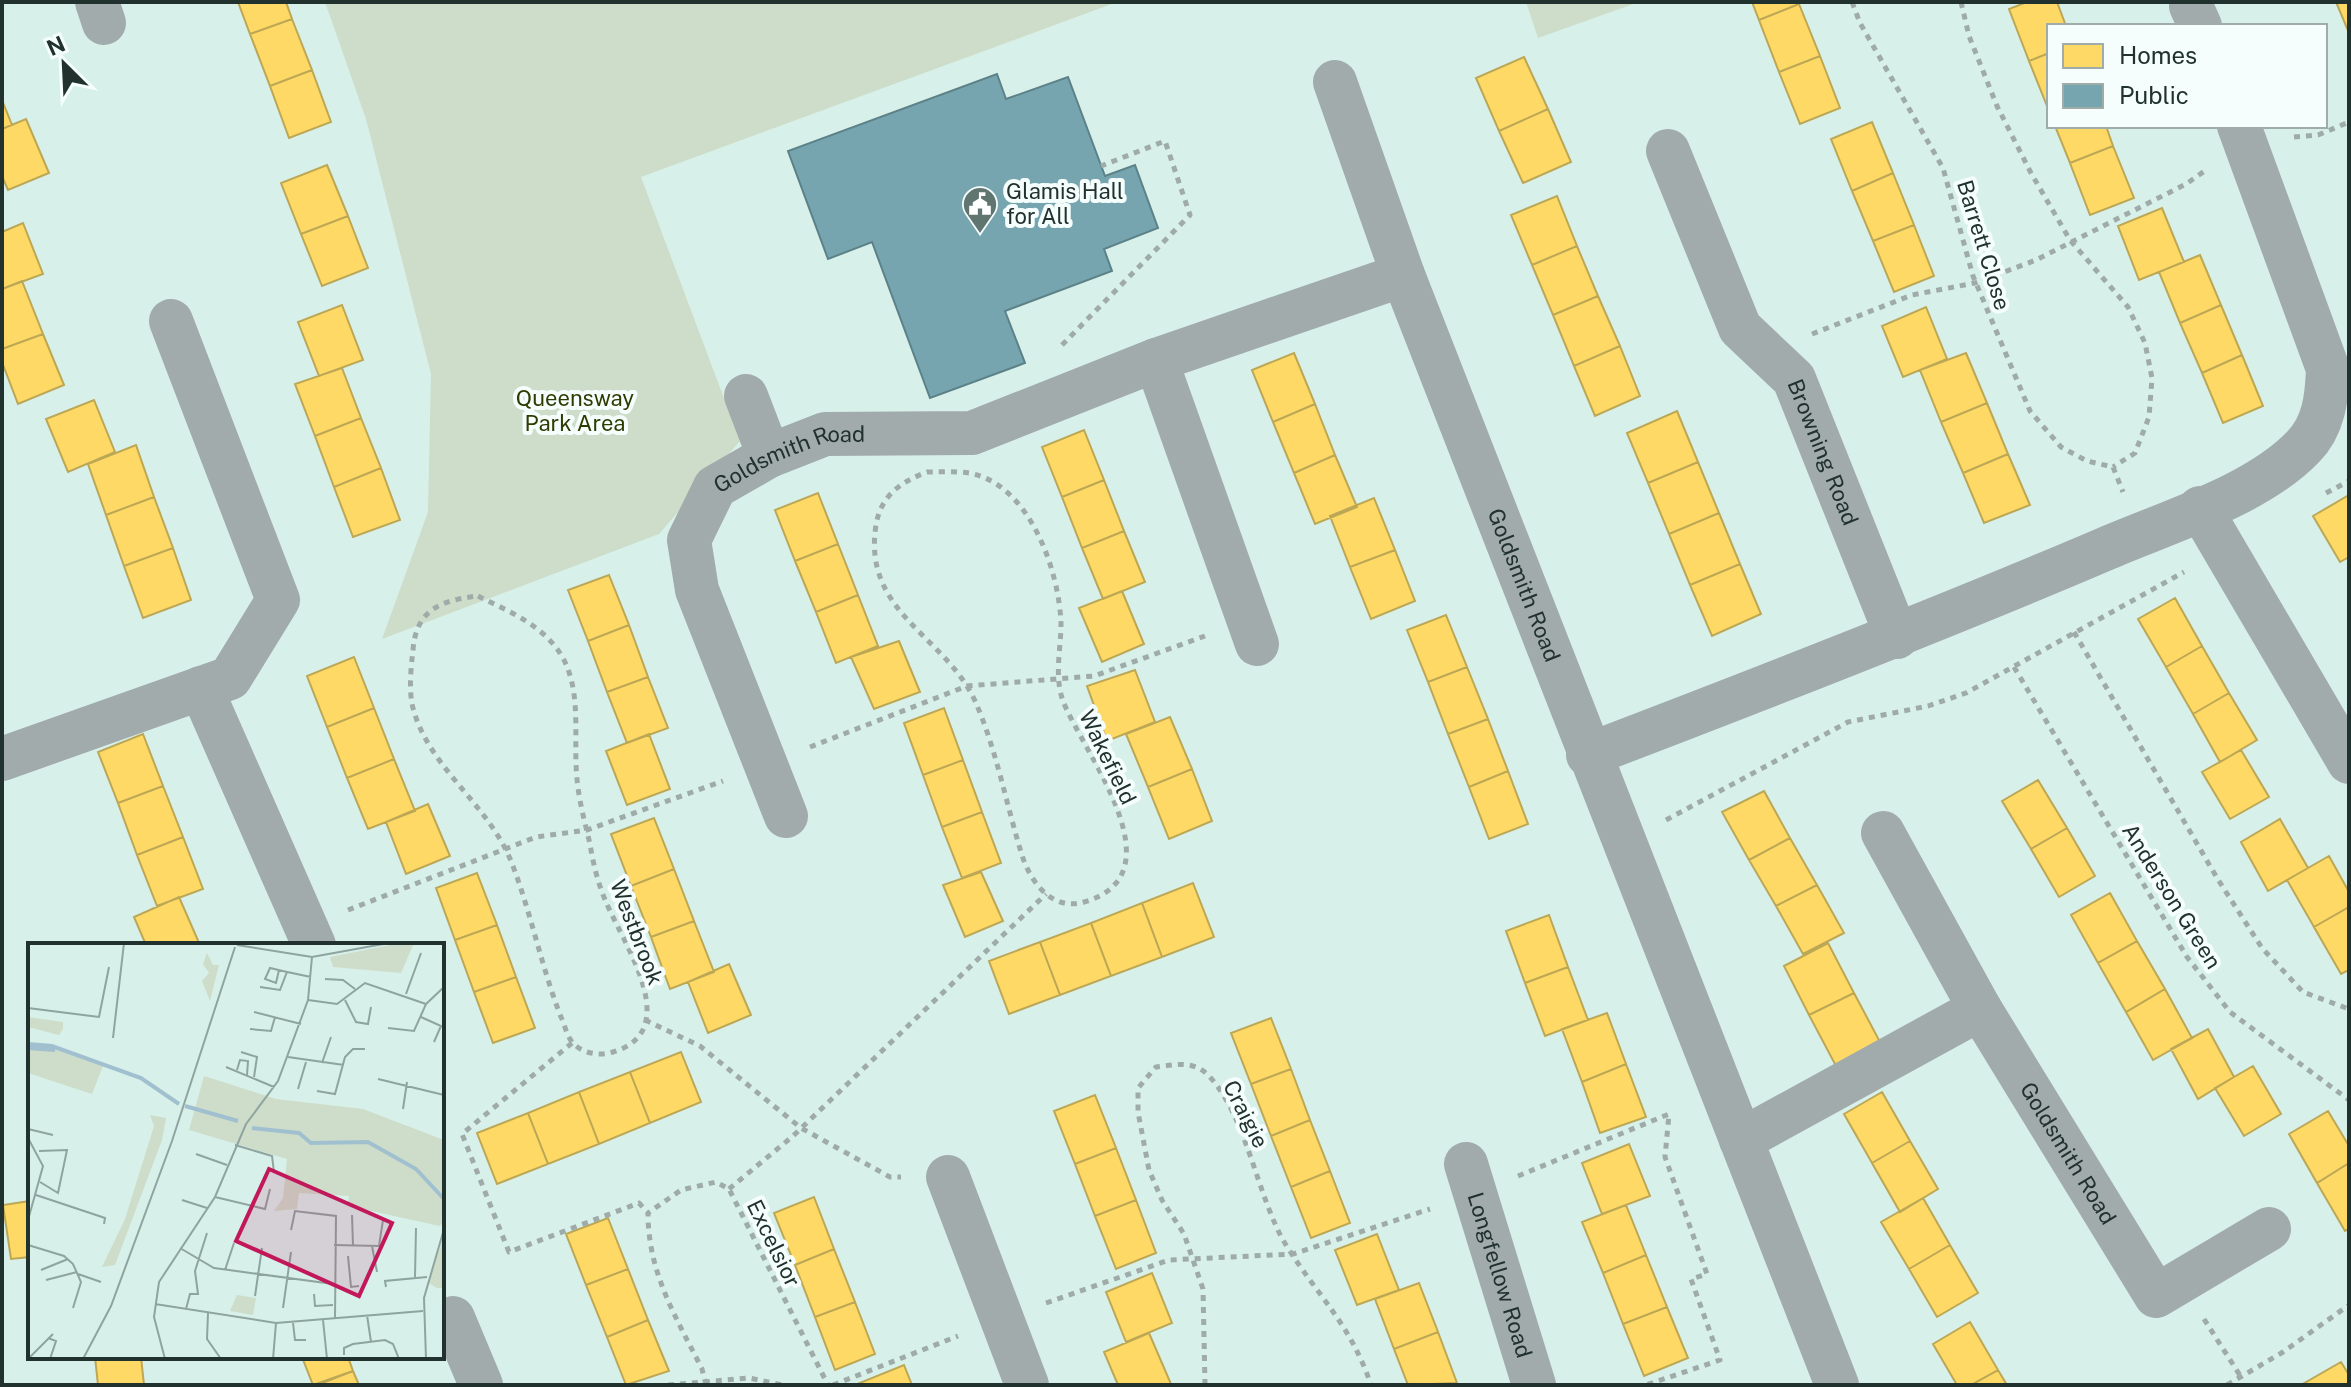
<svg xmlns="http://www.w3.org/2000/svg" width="2351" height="1387" viewBox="0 0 2351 1387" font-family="'Public Sans',sans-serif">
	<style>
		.green { fill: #cdddc9 }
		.homes { fill: #ffd966; stroke: #bca755; stroke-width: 2 }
		.public { fill: #76a5af; stroke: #5c8288; stroke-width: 2 }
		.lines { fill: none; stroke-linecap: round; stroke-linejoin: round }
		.path { stroke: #9faba9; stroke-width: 5; stroke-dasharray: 6 6; stroke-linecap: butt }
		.minor { stroke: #a2abac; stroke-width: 44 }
		.labels { text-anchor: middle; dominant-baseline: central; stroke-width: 8; stroke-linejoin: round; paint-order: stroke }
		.poi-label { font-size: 22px; fill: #20312e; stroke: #f5fefc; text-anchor: start }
		.street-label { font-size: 22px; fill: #20312e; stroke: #f5fefc }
		.park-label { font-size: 22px; fill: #2f3b00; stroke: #f5fefc }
		.inset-river { fill: none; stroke: #a1c0cf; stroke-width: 4 }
		.inset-road { fill: none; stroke: #8ea49f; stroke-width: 2 }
		.view { fill: #c2185b; fill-opacity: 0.15; stroke: #c2185b; stroke-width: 4 }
		.inset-edge { fill: none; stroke: #20312e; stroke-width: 4 }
	</style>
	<rect width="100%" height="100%" fill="#d8f0ea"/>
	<path class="green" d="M325,2H1117L641,177L740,441L659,534L382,639L428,512L431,374L366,119Z
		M1526,2H1639L1538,38Z"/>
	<path class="homes" d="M238,2H286L292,19L250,34Z
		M1752,2H1799V4L1759,20Z
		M2027,2H2057L2066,26H2049V53L2029,61L2009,9Z
		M2336,2H2349V33Z
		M1799,4L1820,56L1779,72L1759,20Z
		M292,19L312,70L270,86L250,34Z
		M2049,53V111L2029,61Z
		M1820,56L1840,108L1800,124L1779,72Z
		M1524,57L1548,109L1499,131L1476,78Z
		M312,70L331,122L289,138L270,86Z
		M2,100L12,125L2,129Z
		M1548,109L1571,162L1523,183L1499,131Z
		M26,119L49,173L8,190L2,176V129Z
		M1872,122L1893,173L1852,191L1831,139Z
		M2055,126H2106L2113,146L2070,163Z
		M2113,146L2134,198L2090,215L2070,163Z
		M327,165L348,216L301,234L281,183Z
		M1893,173L1914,225L1873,241L1852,191Z
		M1557,196L1577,246L1532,265L1511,215Z
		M2162,208L2184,262L2139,280L2118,226Z
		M348,216L368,268L322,286L301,234Z
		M23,223L43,274L2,289V232Z
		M1914,225L1934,276L1894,292L1873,241Z
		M1577,246L1598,296L1553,315L1532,265Z
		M2200,255L2221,305L2180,323L2159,272Z
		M22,281L43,334L2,349V289Z
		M1598,296L1620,346L1574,366L1553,315Z
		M342,305L363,360L319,376L298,322Z
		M2221,305L2242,355L2202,373L2180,323Z
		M1926,307L1947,359L1903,377L1882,326Z
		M43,334L64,385L18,404L2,362V349Z
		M1620,346L1640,396L1595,416L1574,366Z
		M1294,353L1315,404L1273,422L1252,370Z
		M1966,353L1987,403L1941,422L1920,370Z
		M2242,355L2263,406L2223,423L2202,373Z
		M342,368L361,418L315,436L295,384Z
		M94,400L115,452L68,472L46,419Z
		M1987,403L2008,454L1963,473L1941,422Z
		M1315,404L1335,455L1294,473L1273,422Z
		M1677,411L1698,462L1648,483L1627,433Z
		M361,418L381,468L334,487L315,436Z
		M1084,430L1104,480L1062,497L1042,447Z
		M136,445L154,497L106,515L88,464Z
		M2008,454L2030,505L1984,523L1963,473Z
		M1335,455L1357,507L1315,524L1294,473Z
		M1698,462L1719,513L1669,534L1648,483Z
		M381,468L400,520L353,537L334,487Z
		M1104,480L1124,531L1082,548L1062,497Z
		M818,493L838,544L795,561L775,510Z
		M2349,495V557L2340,562L2313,516Z
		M154,497L173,548L124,566L106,515Z
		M1374,498L1395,550L1350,567L1330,516Z
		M1719,513L1740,564L1690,585L1669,534Z
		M1124,531L1145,582L1103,599L1082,548Z
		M838,544L858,595L816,612L795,561Z
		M173,548L191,600L143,618L124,566Z
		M1395,550L1415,601L1371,619L1350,567Z
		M1740,564L1761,614L1712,636L1690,585Z
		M609,575L629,625L588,641L568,590Z
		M1122,591L1144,644L1102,662L1079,608Z
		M858,595L878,646L836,663L816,612Z
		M2175,598L2202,646L2166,667L2138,619Z
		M1446,615L1467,667L1428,682L1407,630Z
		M629,625L648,677L607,692L588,641Z
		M899,641L920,692L874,709L851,657Z
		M2202,646L2229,693L2193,714L2166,667Z
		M354,657L374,708L327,727L307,676Z
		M1467,667L1488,719L1448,734L1428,682Z
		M1135,670L1155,722L1107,741L1087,686Z
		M648,677L668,728L627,743L607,692Z
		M2229,693L2257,740L2220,762L2193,714Z
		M374,708L394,759L347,778L327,727Z
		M944,708L963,760L923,775L904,723Z
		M1170,717L1192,769L1148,787L1126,734Z
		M1488,719L1508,771L1469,787L1448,734Z
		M143,734L163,786L118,803L98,752Z
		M649,734L670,789L627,805L606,751Z
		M2241,750L2269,797L2230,819L2202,772Z
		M394,759L415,811L368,829L347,778Z
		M963,760L982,812L942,827L923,775Z
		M1192,769L1212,821L1169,839L1148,787Z
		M1508,771L1528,824L1489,839L1469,787Z
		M2038,780L2067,828L2031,849L2002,801Z
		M163,786L183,837L137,855L118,803Z
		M1764,791L1790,838L1749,860L1722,812Z
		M428,804L450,856L406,874L386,822Z
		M982,812L1001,863L962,878L942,827Z
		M654,818L674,869L631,886L611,834Z
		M2280,819L2308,868L2268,891L2241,842Z
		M2067,828L2095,876L2059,897L2031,849Z
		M183,837L203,889L157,906L137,855Z
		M1790,838L1817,885L1776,906L1749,860Z
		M2329,856L2349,892V907L2314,927L2287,880Z
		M674,869L694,921L651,937L631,886Z
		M981,872L1003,921L965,937L943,885Z
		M477,873L497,925L455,940L436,888Z
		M1193,883L1214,937L1162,957L1142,903Z
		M1817,885L1844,933L1803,954L1776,906Z
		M2110,893L2137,941L2098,963L2071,915Z
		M179,897L200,945H146L134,917Z
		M1142,903L1162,957L1111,976L1091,923Z
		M2349,907V970L2341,974L2314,927Z
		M1549,915L1568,967L1525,983L1506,931Z
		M694,921L714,972L670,989L651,937Z
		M1091,923L1111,976L1060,995L1040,942Z
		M497,925L516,977L474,992L455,940Z
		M2137,941L2165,989L2126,1012L2098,963Z
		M1040,942L1060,995L1009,1014L989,961Z
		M1828,943L1854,993L1809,1015L1784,966Z
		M729,964L751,1015L708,1033L688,982Z
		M1568,967L1588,1020L1545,1036L1525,983Z
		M516,977L535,1028L493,1043L474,992Z
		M2165,989L2192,1038L2153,1060L2126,1012Z
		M1854,993L1880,1042L1836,1066L1809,1015Z
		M1607,1013L1626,1064L1582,1082L1562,1029Z
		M1271,1018L1291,1069L1251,1084L1231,1033Z
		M2208,1029L2234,1077L2198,1099L2171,1049Z
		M681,1052L701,1102L650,1123L630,1072Z
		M1626,1064L1646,1117L1600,1133L1582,1082Z
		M2253,1066L2281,1114L2244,1136L2215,1088Z
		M1291,1069L1310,1120L1271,1136L1251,1084Z
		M630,1072L650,1123L599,1144L579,1092Z
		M579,1092L599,1144L548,1164L528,1113Z
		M1882,1092L1910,1141L1872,1163L1844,1114Z
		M1095,1095L1116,1148L1075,1164L1054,1111Z
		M2328,1111L2349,1146V1163L2317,1183L2289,1134Z
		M528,1113L548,1164L497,1184L477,1133Z
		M1310,1120L1330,1171L1291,1187L1271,1136Z
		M1910,1141L1938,1189L1900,1212L1872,1163Z
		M1629,1144L1650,1196L1602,1214L1582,1163Z
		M1116,1148L1136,1200L1095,1216L1075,1164Z
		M2349,1163V1229L2345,1231L2317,1183Z
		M1330,1171L1350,1223L1311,1238L1291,1187Z
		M814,1197L834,1249L795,1265L774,1213Z
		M1923,1198L1950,1245L1909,1269L1881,1222Z
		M1136,1200L1156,1253L1116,1269L1095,1216Z
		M30,1201V1257L11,1259L3,1205Z
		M1626,1205L1646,1255L1603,1273L1582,1222Z
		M608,1218L628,1269L586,1285L566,1234Z
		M1377,1234L1399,1290L1357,1305L1335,1250Z
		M1950,1245L1978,1293L1937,1317L1909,1269Z
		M834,1249L855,1302L815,1317L795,1265Z
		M1646,1255L1667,1307L1623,1324L1603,1273Z
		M628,1269L648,1320L607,1337L586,1285Z
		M1152,1273L1172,1323L1126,1342L1106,1292Z
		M1419,1283L1438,1332L1394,1349L1375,1299Z
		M855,1302L875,1354L835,1370L815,1317Z
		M1667,1307L1688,1358L1644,1376L1623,1324Z
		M648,1320L669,1371L626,1385L607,1337Z
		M1970,1322L1998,1370L1971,1385H1957L1933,1344Z
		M1438,1332L1457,1383L1408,1385L1394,1349Z
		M1149,1333L1171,1384L1118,1385L1104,1352Z
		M95,1357H141L144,1385H98Z
		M302,1357H348L353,1371L313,1385Z
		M2341,1362L2349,1375V1385H2301Z
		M904,1365L912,1385H858L857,1384Z
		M1998,1370L2007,1385H1971Z
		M353,1371L359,1385H317Z"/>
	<path class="public" d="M997,74L1006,99L1068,77L1105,176L1135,165L1158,228L1104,249L1112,271L1005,311L1025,363L930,398L872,242L828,259L788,151Z"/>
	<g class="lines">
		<path class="path" d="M1852,2L1860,23L1943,168L1973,276L2030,411L2061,447L2087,461L2113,467L2123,492
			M1961,2L1969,36L1997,106L2031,173L2070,240L2128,307L2145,343L2152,378L2149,417L2135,453L2113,467
			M2294,137L2318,135L2349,122
			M1812,334L1912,295L1975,283L2036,260L2186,184L2206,170
			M1062,345L1190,215L1165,141L1101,166
			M927,472C940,472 956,471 969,473C1030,484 1059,571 1061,623C1061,649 1054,676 1063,701C1082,751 1182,874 1084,902C1051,912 1029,880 1021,852C1006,803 996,748 975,701C945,635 862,613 876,525C881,495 901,482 927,472Z
			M2326,493L2349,481
			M478,596C510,612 546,626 564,660C582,696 573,740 577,779C579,801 585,823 590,844C593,863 598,884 606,902C623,943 685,1031 613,1052C600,1056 584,1054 574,1044C567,1038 565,1025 561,1017C541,966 531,912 511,861C487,802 426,766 412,704C409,687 411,667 413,650C416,609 442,600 478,596Z
			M2074,632L2217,878L2262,948L2303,992L2349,1009
			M2014,667L2187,957L2230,1012L2349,1100
			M810,747L967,686L1094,676L1205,636
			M1666,820L1848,722L1928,706L1966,693L2184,572
			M348,910L536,837L587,830L723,781
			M645,1020L700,1046L801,1128L890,1177H901
			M572,1043L462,1134L509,1252L639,1203L648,1213
			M1518,1176L1669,1114L1665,1157L1707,1274L1691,1279L1720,1360L1646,1385
			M729,1189L793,1136L1046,894
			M1046,1303L1169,1260L1293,1254L1430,1209
			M2204,1319L2241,1377
			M668,1385L749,1378L783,1385
			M706,1385L702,1369C676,1317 648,1273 648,1213L681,1190L716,1182L729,1189L828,1385
			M833,1385L958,1336
			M1205,1385L1203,1289L1184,1234L1162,1200L1149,1170L1138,1112V1088L1156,1067C1174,1065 1192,1060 1207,1074C1247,1114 1257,1198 1286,1245C1319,1298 1350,1323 1371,1385
			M2227,1385L2283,1352L2349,1305"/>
		<g class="minor">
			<path d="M97,2L104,23"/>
			<path d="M2191,6L2200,26"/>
			<path d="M1335,82L1403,275"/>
			<path id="s1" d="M1668,151L1740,328L1794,379L1897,637"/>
			<path d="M1156,360L1257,644"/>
			<path d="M746,396L769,456"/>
			<path d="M2200,508L2349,762"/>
			<path d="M201,688L314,945"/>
			<path d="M1588,755C1761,689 1934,622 2105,549C2167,522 2256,496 2303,447C2324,426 2327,397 2328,369L2239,126"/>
			<path d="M2,759L230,678L278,600L171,321"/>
			<path id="s2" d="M786,816L697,590L689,540L715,487L769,456L825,434L972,433L1156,360L1403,275L1837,1385"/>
			<path id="s3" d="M1883,833L1980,1009L2156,1296L2269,1229"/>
			<path d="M1741,1140L1980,1009"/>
			<path id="s4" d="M1466,1164L1534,1385"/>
			<path d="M948,1177L1027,1385"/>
			<path d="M453,1318L481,1385"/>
		</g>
	</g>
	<defs>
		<g id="civic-pin" transform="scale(1.8)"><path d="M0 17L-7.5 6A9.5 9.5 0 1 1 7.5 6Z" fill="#607470" stroke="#f5fefc"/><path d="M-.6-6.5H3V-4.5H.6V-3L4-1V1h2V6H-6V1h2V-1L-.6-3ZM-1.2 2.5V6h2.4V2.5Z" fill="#fff"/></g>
	</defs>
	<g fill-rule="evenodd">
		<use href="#civic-pin" x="980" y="204"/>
	</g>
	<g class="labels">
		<g class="poi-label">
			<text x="1006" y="191">Glamis Hall<tspan x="1006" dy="25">for All</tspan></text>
		</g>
		<g class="street-label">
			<text transform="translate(1984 245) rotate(73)">Barrett Close</text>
			<text stroke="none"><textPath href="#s1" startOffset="344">Browning Road</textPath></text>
			<text stroke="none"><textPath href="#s2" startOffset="434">Goldsmith Road</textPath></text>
			<text stroke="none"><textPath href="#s2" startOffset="1414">Goldsmith Road</textPath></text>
			<text transform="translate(1108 757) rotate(64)">Wakefield</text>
			<text transform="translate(2172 896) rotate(58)">Anderson Green</text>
			<text transform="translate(637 932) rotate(69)">Westbrook</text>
			<text transform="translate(1246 1114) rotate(63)">Craigie</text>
			<text stroke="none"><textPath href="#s3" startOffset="370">Goldsmith Road</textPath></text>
			<text transform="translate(774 1243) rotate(64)">Excelsior</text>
			<text stroke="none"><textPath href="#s4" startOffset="116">Longfellow Road</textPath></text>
		</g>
		<g class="park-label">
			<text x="575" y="398">Queensway<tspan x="575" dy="25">Park Area</tspan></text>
		</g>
	</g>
	<g transform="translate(28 943)">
		<rect width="416" height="416" fill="#d8f0ea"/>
		<path d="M372,0H386L373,30L305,24L302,14ZM179,10L185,22H191L182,58L174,38L181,30L175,21ZM0,74L35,79V86L31,92L0,84ZM0,101L23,103L75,123L64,151L0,130ZM176,133L248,156L335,166L416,197V276L412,283L320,263L321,253L271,250L269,266L246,268L255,255L259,216L161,187ZM122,172L138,175L134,197L87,322L74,324L97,276L126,183ZM416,291V345H409L401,340ZM209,352L228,355L225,372L202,368Z" fill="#cdddc9"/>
		<path class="inset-river" d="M0,101L24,103L113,135L151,161M0,105L27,107M157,163L210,178M224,185L271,190L283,200L340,199L388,226L416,256"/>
		<path class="inset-road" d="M209,2L284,14L361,0M251,27L248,40L237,36L242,25L259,29M297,36L315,37L327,46M232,44L252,47L259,29L283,34M378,51L393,10M280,57L309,61L337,40L398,61L416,44M317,57L328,79L340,81L343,64M0,65L71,74L81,24M226,69L273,81M393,74L413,83L406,99M360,85L386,88L398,61M222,86L243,88L247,74M85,95L96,0M213,109L229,114L226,134M260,114L316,122M294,120L303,94M198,124L246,144M209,127L212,117L220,118L219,132M350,136L416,152M270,146L278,119M289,148L307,151L317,114L325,106H337M375,166L379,139M0,186L25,192M0,195L15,223L0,277M207,202L244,213L246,229M11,208L39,207L30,250L12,239M168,211L199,222M8,252L77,275L76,281M187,254L237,266L242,246M154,257L179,265M324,272L325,303M263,287L267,268L308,273L307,376M0,302L36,313L45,321L53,339L45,365M306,302L351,303L355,277M344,303L349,329M152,305L186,325L305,341M320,313L323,344L331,343M13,327L40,316M197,327L206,300M50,331L73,339M387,334L388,285M18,337L49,329M358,344L357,338L399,334M286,351L287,363L305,362M227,353L234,305M127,361L248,380L395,368M255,365L263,309M158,366L162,351H170L167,328L179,290M180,370L179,396L193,416M339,372L343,399M295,377L299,416M265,380L267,397H278M20,395L28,398L22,416M316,412V405L325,401L357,397L365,401L371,416M0,416L25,391M55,416L83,363L144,198L207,4M137,416L126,374L131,339L187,254L218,181L250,138L280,57L284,14M245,416L248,380M398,416L396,355L416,286"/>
		<path class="view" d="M241,226L364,280L331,353L208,298Z"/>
		<rect width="416" height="416" class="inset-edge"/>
	</g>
	<rect width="2351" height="1387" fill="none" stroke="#20312e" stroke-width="8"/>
	<rect x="2047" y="24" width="280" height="104" fill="#f5fefc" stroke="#a0acaa" stroke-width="2"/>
	<rect x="2063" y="44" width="40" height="24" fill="#ffd966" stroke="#a0acaa" stroke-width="2"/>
	<text x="2119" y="64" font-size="24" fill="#20312e">Homes</text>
	<rect x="2063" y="84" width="40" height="24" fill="#76a5af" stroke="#a0acaa" stroke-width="2"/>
	<text x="2119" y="104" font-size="24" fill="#20312e">Public</text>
	<g transform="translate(64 64) rotate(336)" stroke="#f5fefc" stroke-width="6" paint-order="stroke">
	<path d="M0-6L14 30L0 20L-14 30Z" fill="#20312e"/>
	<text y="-12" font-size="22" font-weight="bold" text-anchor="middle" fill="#20312e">N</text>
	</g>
</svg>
